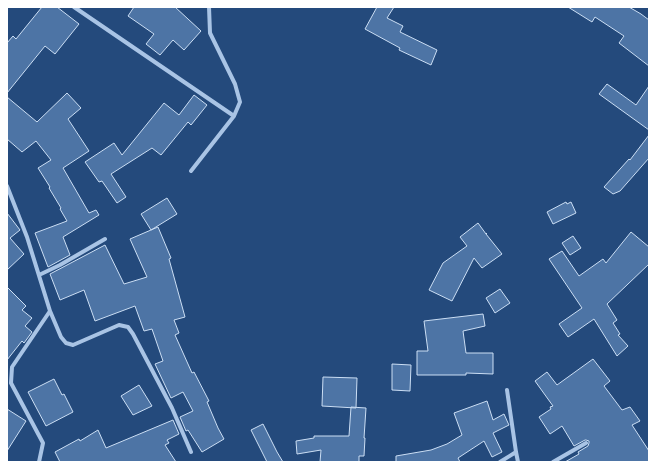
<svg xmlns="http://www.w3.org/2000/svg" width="656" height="469" viewBox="0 0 656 469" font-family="Cabin,sans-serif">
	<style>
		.building { fill: #4d74a5; stroke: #cbdef4 }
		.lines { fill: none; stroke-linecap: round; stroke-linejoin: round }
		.street { stroke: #a9c4e5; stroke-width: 4 }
	</style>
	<rect width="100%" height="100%" fill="#244a7c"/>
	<path class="building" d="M42,7H57L79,24L55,54L45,46L7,93V43L13,36L16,39Z
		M134,7H175L201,31L184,50L173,40L160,55L146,44L154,34L128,16Z
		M377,7H394L387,18L403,26L400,32L437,50L431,65L399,50L400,48L365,29Z
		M568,7H629L641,14L649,20V66L619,43L624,36L595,17L592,22Z
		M607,84L636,105L649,86V130L599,94Z
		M67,93L81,108L68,119L89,151L63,168L89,213L96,210L99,215L63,237L70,255L48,267L35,233L67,221L60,209L61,208L49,188L50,187L38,168L51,160L36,141L22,152L7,139V97L37,122Z
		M194,95L207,105L191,125L188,122L161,155L152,148L111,174L126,197L117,203L102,181L99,182L85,162L114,143L122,155L164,103L179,115Z
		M649,135V158L620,191L613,194L604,187L629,159L630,160Z
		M167,198L177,214L151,230L141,214Z
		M566,202L567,204L571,202L576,213L553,224L547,212Z
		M7,213L20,230L10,238L24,254L7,270Z
		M478,223L486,234L487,233L486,234L502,254L482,268L474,258L452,301L429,290L443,263L467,246L460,237Z
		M158,227L171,258L169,259L185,317L174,320L179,333L175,335L192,373L194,372L209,401L207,402L218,428L224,439L202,452L188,430L186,431L180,417L193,411L183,392L171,398L155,364L163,361L152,329L144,331L135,306L95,321L84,290L60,300L50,274L105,245L124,284L147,277L130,239Z
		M631,232L649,247V264L607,304L617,320L613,323L620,334L618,335L628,346L617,356L594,319L568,337L559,324L582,308L549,259L562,251L579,276L603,259L606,263Z
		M573,236L581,248L570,255L562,243Z
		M7,287L26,306L22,310L32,318L25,326L32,332L24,343L22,341L7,360Z
		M500,289L510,303L495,313L486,298Z
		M483,314L485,326L463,331L466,353H493V374L466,373V375H417V351H428L424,321Z
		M593,359L610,381L604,386L622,410L630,407L640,421L632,425L649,451V462H565L579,454L578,452L588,446L589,443V441L586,440H585L574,446L562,426L550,434L539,417L551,409L550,407L553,406L535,381L547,372L557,385Z
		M392,364L411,365L410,391L392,390Z
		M323,377L357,378L356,408L322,406Z
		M54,379L62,395L64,394L73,412L46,426L28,392Z
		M139,385L152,406L133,415L121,396Z
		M487,401L493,420L504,414L508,423L509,425L493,433L502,452L492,457L484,441L458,458L460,462H396V456L431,450L447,444L462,435L454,413Z
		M351,407L366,408L364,438H365L364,456H359V462H320L321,450L297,454L296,441L314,438V436H349Z
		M7,409L26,421L7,451Z
		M173,420L179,434L167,440L169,443L165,445L176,462H60L55,452L79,439L80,441L98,430L106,448Z
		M263,424L277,452L283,462H267L251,430Z"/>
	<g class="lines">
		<path class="street" d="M74,7L234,116
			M191,171L234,116L240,102L235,84L210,33L209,7
			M7,186L27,237L50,311L12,367L11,383L43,443L39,462
			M39,275L60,265L105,239
			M50,311L61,337L66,343L73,345L119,325L128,327L133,334L172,408L191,452
			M507,390L516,452L518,462
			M500,462L516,452
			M553,462L586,443"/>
	</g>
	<rect width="656" height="469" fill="none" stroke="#ffffff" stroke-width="16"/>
</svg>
